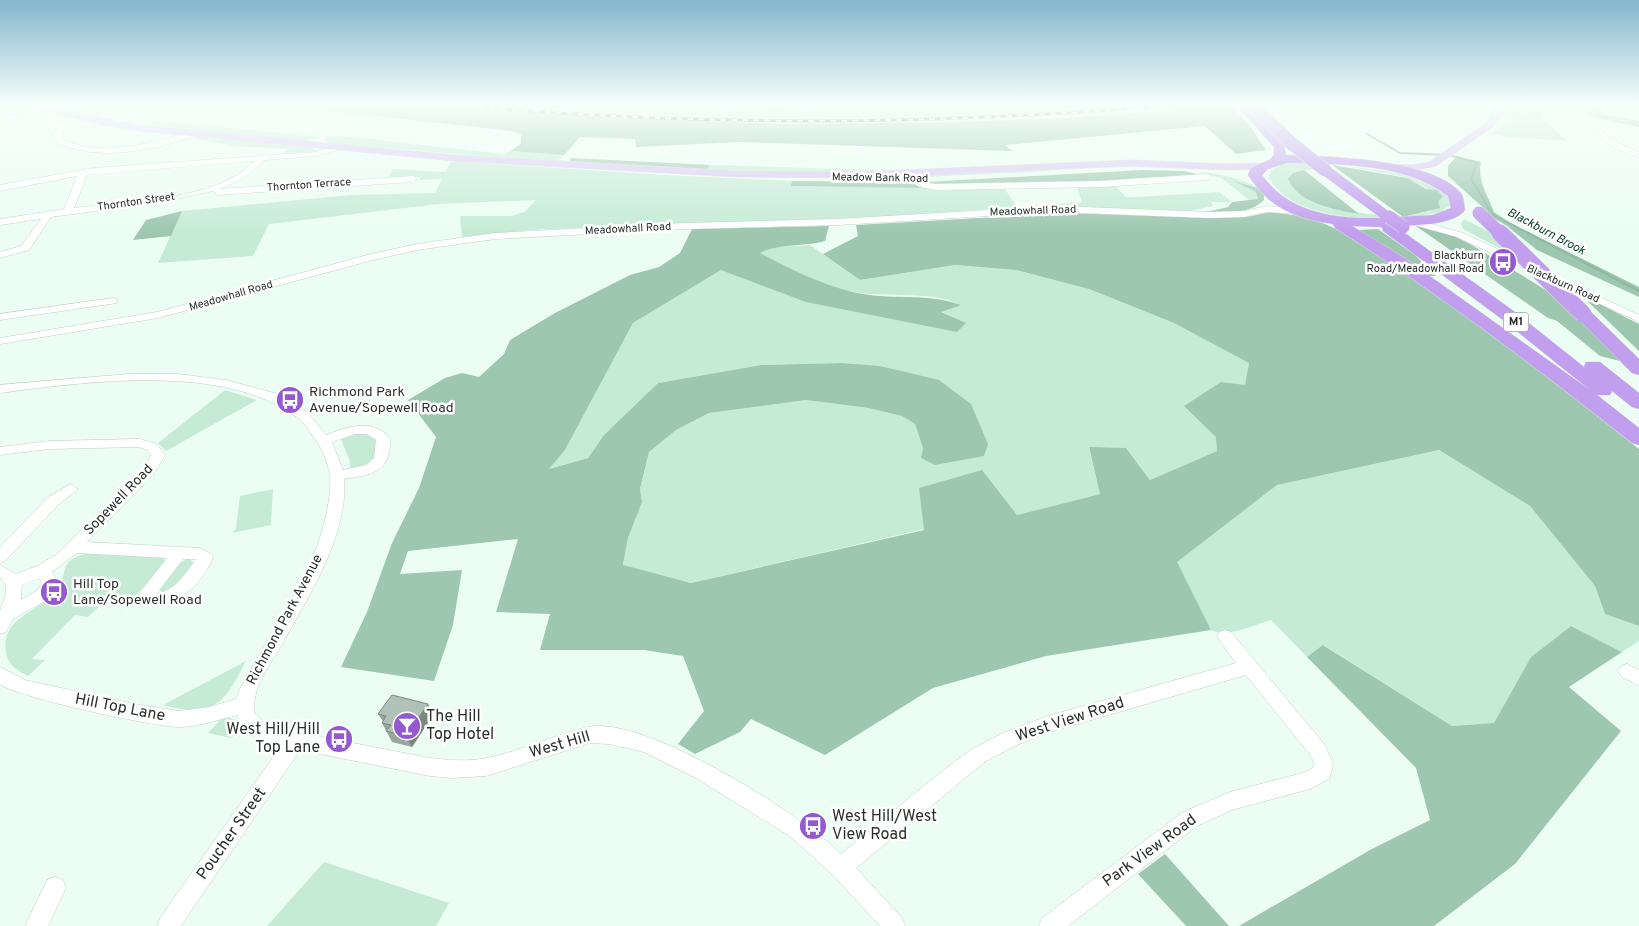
<svg xmlns="http://www.w3.org/2000/svg" width="1639" height="926" font-family="Overpass,sans-serif">
	<style>
		.green { fill: #c6ebd5 }
		.forest { fill: #9dc7af }
		.lines { fill: none; stroke-linecap: round; stroke-linejoin: round }
		.stream-far1 { stroke: #8fb9a1; stroke-width: 2 }
		.stream { stroke: #8fb9a1; stroke-width: 2.5 }
		.minor-casing { stroke: #bfd1c6; stroke-width: 1 }
		.major-casing { stroke: #dddedd; stroke-width: 1 }
		.highway-casing { stroke: #dddedd; stroke-width: 1 }
		.minor { fill: #fff; fill-rule: evenodd }
		.major { fill: #dac5f5; fill-rule: evenodd }
		.highway { fill: #c29eef; fill-rule: evenodd }
		.rail-casing { stroke: #474f4a; stroke-width: 3 }
		.rail { stroke: #fff; stroke-width: 2; stroke-dasharray: 5.5; stroke-linecap: butt }
		.highway-bridge-far1-casing { stroke: #dddedd; stroke-width: 14; stroke-linecap: butt }
		.highway-bridge-casing { stroke: #dddedd; stroke-width: 18; stroke-linecap: butt }
		.highway-bridge-far1 { stroke: #c29eef; stroke-width: 13 }
		.highway-bridge { stroke: #c29eef; stroke-width: 17 }
		.wall { fill: #97a79d }
		.shaded-wall { fill: #7b8880 }
		.building { fill: #b0c2b7; stroke: #7b8880 }
		.labels { text-anchor: middle; dominant-baseline: central; stroke-width: 5; stroke-linejoin: round; paint-order: stroke }
		.far-street-label { font-size: 11px; fill: #29302c; stroke: #fff }
		.far-poi-label { font-size: 11px; fill: #29302c; stroke: #fff; text-anchor: end }
		.far-water-label { font-size: 12px; font-style: italic; fill: #003720; stroke: #fff }
		.shield { fill: #fff; stroke: #696e6b; stroke-width: 1 }
		.shield-label { font-size: 12px; font-weight: bold; fill: #29302c }
		.poi-label { font-size: 14px; fill: #29302c; stroke: #fff; text-anchor: start }
		.street-label { font-size: 14px; fill: #29302c; stroke: #fff }
		.near-street-label { font-size: 16px; fill: #29302c; stroke: #fff }
		.near-poi-label { font-size: 16px; fill: #29302c; stroke: #fff; text-anchor: start }
	</style>
	<rect width="100%" height="100%" fill="#ecfef3"/>
	<!-- green -->
	<g class="green">
		<polygon points="37,104 64,104 103,114 92,117"/>
		<path d="M497 104 784 112 870 106 948 109 1046 104H1143C929 122 710 126 497 104Z"/>
		<path d="M1508 107 1543 111V119L1567 141C1542 138 1515 140 1491 133L1509 121 1511 116Z"/>
		<polygon points="152,121 165,122 322,137 305,141 154,127"/>
		<polygon points="198,136 315,147 313,149 319,151 283,154 289,149 235,146 191,138"/>
		<path d="M341 136 504 154 511 151 564 155 558 161 552 162C478 156 404 149 330 143L324 140 328 137Z"/>
		<polygon points="451,161 665,175 792,181 792,186 1005,189 1017,207 1082,202 1076,185 1114,185 1126,197 1136,197 1219,192 1232,202 1211,202 1213,206 1190,211 1017,207 867,218 692,223 530,230 462,237 460,216 512,216 524,212 536,200 439,204 269,224 253,256 158,263 182,211 351,195 435,193 442,179 420,180 420,177 388,178 393,169 446,172"/>
		<path d="M1297 163 1332 165 1293 173C1296 180 1299 193 1305 197 1325 215 1371 211 1395 218 1356 219 1291 217 1269 178 1270 164 1286 164 1297 163Z"/>
		<polygon points="710,165 910,171 863,173 706,171"/>
		<path d="M1346 166C1388 171 1409 172 1447 194L1450 205 1439 213 1403 217 1431 211 1437 200 1443 197 1406 177Z"/>
		<polygon points="1049,169 1051,171 927,177 924,175"/>
		<path d="M1198 172C1220 174 1239 177 1258 188L1234 182 1257 192 1258 199 1249 200 1220 177 1206 176Z"/>
		<polygon points="1464,219 1497,236 1520,259 1463,229 1461,224"/>
		<path d="M810 245 860 280 955 265 1016 270 1089 289 1174 323 1250 363 1245 385 1217 437V451L1150 480 1126 448H1089L1100 494 1017 515 924 529 691 583 623 566 628 538 642 502 640 489 649 452 676 430 709 413 806 400 868 408 902 416 915 424 923 448 984 456 840 363 761 365 658 383 604 435 588 458 548 469 565 450 633 323 721 270 965 324 941 311 960 305C936 290 884 298 855 292 821 286 790 269 760 253L773 247Z"/>
		<polygon points="225,390 257,400 166,451 158,443"/>
		<path d="M352 433C378 433 384 444 371 466L350 470V461L340 437Z"/>
		<path d="M1439 450 1530 506 1595 586 1605 614 1639 626V641L1622 652 1571 626 1531 657 1495 723 1452 726 1324 645 1307 657 1271 620C1253 625 1229 638 1211 630L1176 562 1277 485Z"/>
		<polygon points="273,489 271,525 232,533 236,529 240,496"/>
		<path d="M85 554 156 556 163 557 165 563 129 603 104 602 88 617 75 615 32 659 45 660 28 676C17 671 7 664 6 651 1 618 37 612 55 593 71 577 54 562 85 554Z"/>
		<polygon points="189,558 194,564 174,588 163,593 158,589 178,564"/>
		<path d="M246 661C224 703 215 719 163 705Z"/>
		<polygon points="228,718 235,719 241,726 231,738 208,733 221,719"/>
		<polygon points="324,862 449,903 436,926 267,926"/>
	</g>
	<!-- forest -->
	<g class="forest">
		<polygon points="319,104 439,104 622,118 783,124 956,122 1068,118 1231,105 1250,126 1266,150 1236,154 1205,126 1005,145 1013,151 738,142 636,147 635,139 580,137 564,155 511,151 521,143 521,135 512,131 329,111"/>
		<polygon points="1591,104 1607,104 1603,108 1601,114 1639,121 1639,127 1587,116"/>
		<path d="M1457 156 1481 162C1477 181 1488 195 1494 212L1512 224 1639 287V297L1537 250 1507 226 1485 213 1488 212 1448 176V166Z"/>
		<polygon points="571,158 710,165 706,171 573,163 570,161"/>
		<polygon points="1332,165 1408,178 1426,189 1437,190 1443,197 1438,201 1440,208 1403,217"/>
		<polygon points="1142,170 1184,171 1206,176 1112,183 928,185 925,182"/>
		<path d="M1304 170 1359 214C1335 210 1299 204 1288 179L1293 173Z"/>
		<polygon points="792,181 910,182 922,188 791,186"/>
		<path d="M1233 181 1258 188 1264 194V200C1249 215 1226 212 1206 212L1228 207 1232 202 1258 199 1256 192Z"/>
		<polygon points="182,211 171,236 133,240 146,220"/>
		<path d="M1270 212 1309 217 1354 237 1509 347 1639 449V626L1605 614 1595 586 1530 506 1439 450 1277 485 1177 562 1211 630 1046 656 933 688 825 755 751 719 740 732 695 754 678 744 704 711 683 656 644 650H540L550 614 496 612 518 539 408 551 400 574 462 570 453 625 434 681 341 667 367 612 392 543 419 488 436 437 408 400 445 378 462 373 479 377 504 354 510 340 555 313 630 275 659 267 680 253 692 229 829 226 825 241C804 247 779 243 760 253 790 269 820 284 853 292 889 301 925 292 961 305L941 312 966 323 957 332 806 302 721 270 633 323 565 450 549 469 588 458 604 435 658 383 761 365 840 363 880 366 939 380 971 404 988 444 984 456 935 465 921 458 923 448 915 424 902 416 868 408 806 400 709 413 676 430 649 452 640 489 642 502 628 538 623 565 691 583 924 530 919 488 982 470 1017 515 1100 494 1089 447 1126 448 1150 480 1217 451 1216 437 1184 406 1221 382 1245 385 1249 363 1174 323 1089 289 1016 270 955 265 860 280 823 254 858 236 856 225 1065 213 1214 218 1252 216Z"/>
		<polygon points="1413,224 1448,233 1470,244 1561,299 1624,362 1600,356 1557,321 1548,318"/>
		<polygon points="1378,229 1415,255 1436,276 1429,276 1356,230"/>
		<polygon points="1580,294 1639,324 1639,351"/>
		<polygon points="1571,626 1622,652 1569,687 1621,731 1515,864 1434,926 1239,926 1370,850 1430,820 1416,768 1307,657 1323,645 1452,726 1494,723 1531,657"/>
		<polygon points="1165,854 1229,926 1186,926 1138,874"/>
	</g>
	<g class="lines">
		<!-- stream-far1 -->
		<g class="stream-far1">
			<polyline points="619,104 779,110 863,104 951,107 1018,104"/>
			<polyline points="774,104 804,104"/>
			<polyline points="1367,134 1400,153 1449,155 1477,163 1471,179 1493,215 1530,234"/>
		</g>
		<!-- stream -->
		<polyline class="stream" points="1528,233 1639,291"/>
		<defs>
			<g id="minor">
				<path d="M1572 104H1578C1596 131 1610 140 1639 152V157C1609 149 1586 131 1572 104Z"/>
				<polygon points="41,106 45,108 44,110 0,122 0,118"/>
				<path d="M77 115 84 117 66 127 61 134 63 140C106 158 152 142 194 131L198 133C191 138 181 140 173 143 135 153 93 159 57 143L53 134 60 123Z"/>
				<path d="M338 145 342 147 341 149 317 156 264 160C251 175 237 182 219 189L413 176 417 179 413 182 217 195 213 191 162 202 51 217 29 250 0 258V252L21 246 41 219 0 225V219L64 209 77 176 0 191V185L93 168 316 152ZM254 161C217 202 126 200 74 208L87 175Z"/>
				<polygon points="917,171 923,171 928,183 935,184 1100,181 1208,174 1212,177 1208,180 1100,187 935,190 921,187"/>
				<polygon points="1056,206 1210,212 1244,211 1267,206 1298,208 1303,211 1298,214 1267,212 1244,217 1210,218 1056,212 838,225 686,229 495,239 417,250 373,260 158,318 0,344 0,338 157,312 371,254 417,244 495,233 686,223 838,219"/>
				<polygon points="1410,218 1463,233 1639,315 1639,322 1457,237 1407,223 1407,219"/>
				<polygon points="113,298 117,299 117,303 0,320 0,314"/>
				<path d="M129 374H178L226 380 274 393 308 413 326 435C347 427 374 417 390 439 391 472 372 475 344 479 349 534 308 598 282 644 271 664 250 689 255 714L270 727 430 758C448 760 468 762 487 758 521 751 554 735 588 727 645 715 800 814 841 854L941 772 972 749 1005 732 1048 716 1236 663 1217 637 1219 632 1225 630 1231 632 1325 745 1333 764 1330 778 1310 789 1232 810 1197 826 1068 926H1039L1042 918 1183 812 1230 792 1306 772 1314 767 1313 760 1307 751 1246 675 1050 732 1019 744 986 761 856 868 902 918 905 926H880L834 876 791 837 696 778 644 752 609 744 590 743 486 776 451 778 430 776 300 750 181 926H157L160 918 281 746C262 742 243 735 237 715 218 720 200 726 181 727 159 728 15 697 0 684V667L25 680 134 704 179 711 209 707 236 699 240 689C272 628 320 568 329 499 333 475 327 454 312 435 308 429 304 422 298 418 225 362 85 382 0 393V385ZM355 434H367L376 440 374 458 366 465 343 470 332 442Z"/>
				<path d="M140 439 157 444 165 455 153 475 87 542 200 548 210 553 213 557C202 585 175 612 143 602L139 594 167 558 77 553 52 572 58 583 50 598 13 619 6 632 0 634C0 627 0 619 0 612 2 601 13 588 0 578V565L16 574 37 566 57 554 143 469 151 455 147 450 139 447 49 449 0 455V447L49 441ZM183 559H196C186 572 175 592 157 593ZM39 578 42 583 38 590 21 600 22 585Z"/>
				<polygon points="71,484 78,489 58,505 5,561 0,563 0,547 48,497"/>
				<polygon points="1627,664 1639,670 1639,686 1621,676 1618,671 1621,666"/>
				<polygon points="55,877 63,880 66,888 48,926 25,926 47,880"/>
			</g>
			<g id="major">
				<polygon points="18,104 34,104 139,125 455,155 737,171 859,172 1132,160 1226,164 1263,163 1268,166 1263,169 1226,170 1132,166 859,178 737,177 455,161 139,131 102,125"/>
				<polygon points="1492,104 1500,104 1503,113 1493,127 1436,166 1413,171 1387,170 1382,167 1387,164 1413,165 1429,162 1486,123 1493,113"/>
			</g>
			<g id="highway">
				<path d="M1235 104H1246L1284 143 1286 155C1329 156 1430 159 1460 192 1464 196 1464 204 1465 210 1453 226 1413 225 1395 226L1515 312 1584 367 1586 362H1600L1639 393V409L1632 407 1612 391 1610 395H1597L1639 428V445L1632 443C1536 367 1438 293 1335 228L1333 224C1293 218 1271 209 1248 175L1251 168 1269 160 1274 155V147ZM1287 163C1339 164 1406 163 1448 196L1451 208 1433 215 1396 217 1330 167 1325 166 1318 170 1320 173 1381 218C1336 219 1290 214 1262 175L1268 169ZM1352 226 1382 227 1383 231 1503 320 1590 390 1403 257Z"/>
				<polygon points="1583,309 1589,310 1639,359 1639,375 1632,373 1577,318 1574,314 1577,310"/>
			</g>
		</defs>
		<!-- minor casing -->
		<use href="#minor" class="minor-casing"/>
		<!-- major casing -->
		<use href="#major" class="major-casing"/>
		<!-- highway casing -->
		<use href="#highway" class="highway-casing"/>
		<!-- minor -->
		<use href="#minor" class="minor"/>
		<!-- major -->
		<use href="#major" class="major"/>
		<!-- highway -->
		<use href="#highway" class="highway"/>
		<defs>
			<path id="rail" d="M446 104C697 127 934 126 1185 104"/>
		</defs>
		<!-- rail casing -->
		<use href="#rail" class="rail-casing"/>
		<!-- rail -->
		<use href="#rail" class="rail"/>
		<defs>
			<g id="highway-bridge-far1">
				<polyline points="1252,104 1291,143 1325,170"/>
				<polyline points="1479,213 1501,234"/>
				<polyline points="1389,217 1403,227"/>
			</g>
			<polyline id="highway-bridge" points="1500,233 1583,314"/>
		</defs>
		<!-- highway-bridge-far1 casing -->
		<use href="#highway-bridge-far1" class="highway-bridge-far1-casing"/>
		<!-- highway-bridge casing -->
		<use href="#highway-bridge" class="highway-bridge-casing"/>
		<!-- highway-bridge-far1 -->
		<use href="#highway-bridge-far1" class="highway-bridge-far1"/>
		<!-- highway-bridge -->
		<use href="#highway-bridge" class="highway-bridge"/>
	</g>
	<!-- wall -->
	<polygon class="wall" points="378,714 433,715 412,747 392,742 382,723 383,721"/>
	<!-- shaded-wall -->
	<polygon class="shaded-wall" points="428,704 433,715 412,747 406,736"/>
	<!-- building -->
	<polygon class="building" points="392,695 428,704 406,736 386,731 391,725 382,723 386,716 378,714"/>
	<!-- sky -->
	<linearGradient id="sky" x2="0" y2="1"><stop stop-color="#84b6cc"/><stop offset="0.45" stop-color="#f6fffa"/><stop offset="1" stop-color="#f6fffa" stop-opacity="0"/></linearGradient>
	<rect width="1639" height="233" fill="url(#sky)"/>
	<!-- icons -->
	<defs>
		<symbol id="bus-disc" viewBox="-11 -11 22 22"><circle r="9.5" fill="#9459d1" stroke="#fff"/><path d="M-5-6H5V4H4V6H2V4H-2V6H-4V4H-5ZM-3.5-4V0h7V-4ZM-3.5 1.2v1.5H-2V1.2ZM2 1.2v1.5H3.5V1.2Z" fill="#fff"/></symbol>
		<symbol id="bar-disc" viewBox="-11 -11 22 22"><circle r="9.5" fill="#9459d1" stroke="#fff"/><path d="M-6-5H6L.8 .8V4.5H3.5V6h-7V4.5H-.8V.8Z" fill="#fff"/></symbol>
	</defs>
	<g fill-rule="evenodd">
		<use href="#bus-disc" x="1487" y="246" width="32" height="32"/>
		<use href="#bus-disc" x="274" y="384" width="32" height="32"/>
		<use href="#bus-disc" x="38" y="576" width="32" height="32"/>
		<use href="#bar-disc" x="391" y="710" width="32" height="32"/>
		<use href="#bus-disc" x="323" y="723" width="32" height="32"/>
		<use href="#bus-disc" x="797" y="810" width="32" height="32"/>
	</g>
	<g class="labels">
		<!-- far-street labels -->
		<g class="far-street-label">
			<text transform="translate(880 178) rotate(1)">Meadow Bank Road</text>
			<text transform="translate(309 185) rotate(-4)">Thornton Terrace</text>
			<text transform="translate(136 202) rotate(-8)">Thornton Street</text>
			<text transform="translate(1033 211) rotate(-2)">Meadowhall Road</text>
			<text transform="translate(628 229) rotate(-3)">Meadowhall Road</text>
			<text transform="translate(1563 284) rotate(24)">Blackburn Road</text>
			<text transform="translate(231 296) rotate(-16)">Meadowhall Road</text>
		</g>
		<!-- far-poi labels -->
		<g class="far-poi-label">
			<text x="1484" y="256">Blackburn<tspan x="1484" dy="13">Road/Meadowhall Road</tspan></text>
		</g>
		<!-- far-water labels -->
		<g class="far-water-label">
			<text transform="translate(1546 232) rotate(28)">Blackburn Brook</text>
		</g>
		<!-- shield labels -->
		<rect class="shield" x="1503.5" y="312.5" width="25" height="19" rx="4"/>
		<g class="shield-label">
			<text x="1516" y="322">M1</text>
		</g>
		<!-- poi labels -->
		<g class="poi-label">
			<text x="309" y="392">Richmond Park<tspan x="309" dy="16">Avenue/Sopewell Road</tspan></text>
			<text x="73" y="584">Hill Top<tspan x="73" dy="16">Lane/Sopewell Road</tspan></text>
		</g>
		<!-- street labels -->
		<g class="street-label">
			<text transform="translate(119 500) rotate(-46)">Sopewell Road</text>
			<text transform="translate(285 620) rotate(-62)">Richmond Park Avenue</text>
		</g>
		<!-- near-street labels -->
		<g class="near-street-label">
			<text transform="translate(120 708) rotate(11)">Hill Top Lane</text>
			<text transform="translate(1070 720) rotate(-18)">West View Road</text>
			<text transform="translate(560 745) rotate(-16)">West Hill</text>
			<text transform="translate(232 834) rotate(-55)">Poucher Street</text>
			<text transform="translate(1150 851) rotate(-36)">Park View Road</text>
		</g>
		<!-- near-poi labels -->
		<g class="near-poi-label">
			<text x="426" y="717">The Hill<tspan x="426" dy="18">Top Hotel</tspan></text>
			<text x="320" y="730" text-anchor="end">West Hill/Hill<tspan x="320" dy="18">Top Lane</tspan></text>
			<text x="832" y="817">West Hill/West<tspan x="832" dy="18">View Road</tspan></text>
		</g>
	</g>
</svg>
